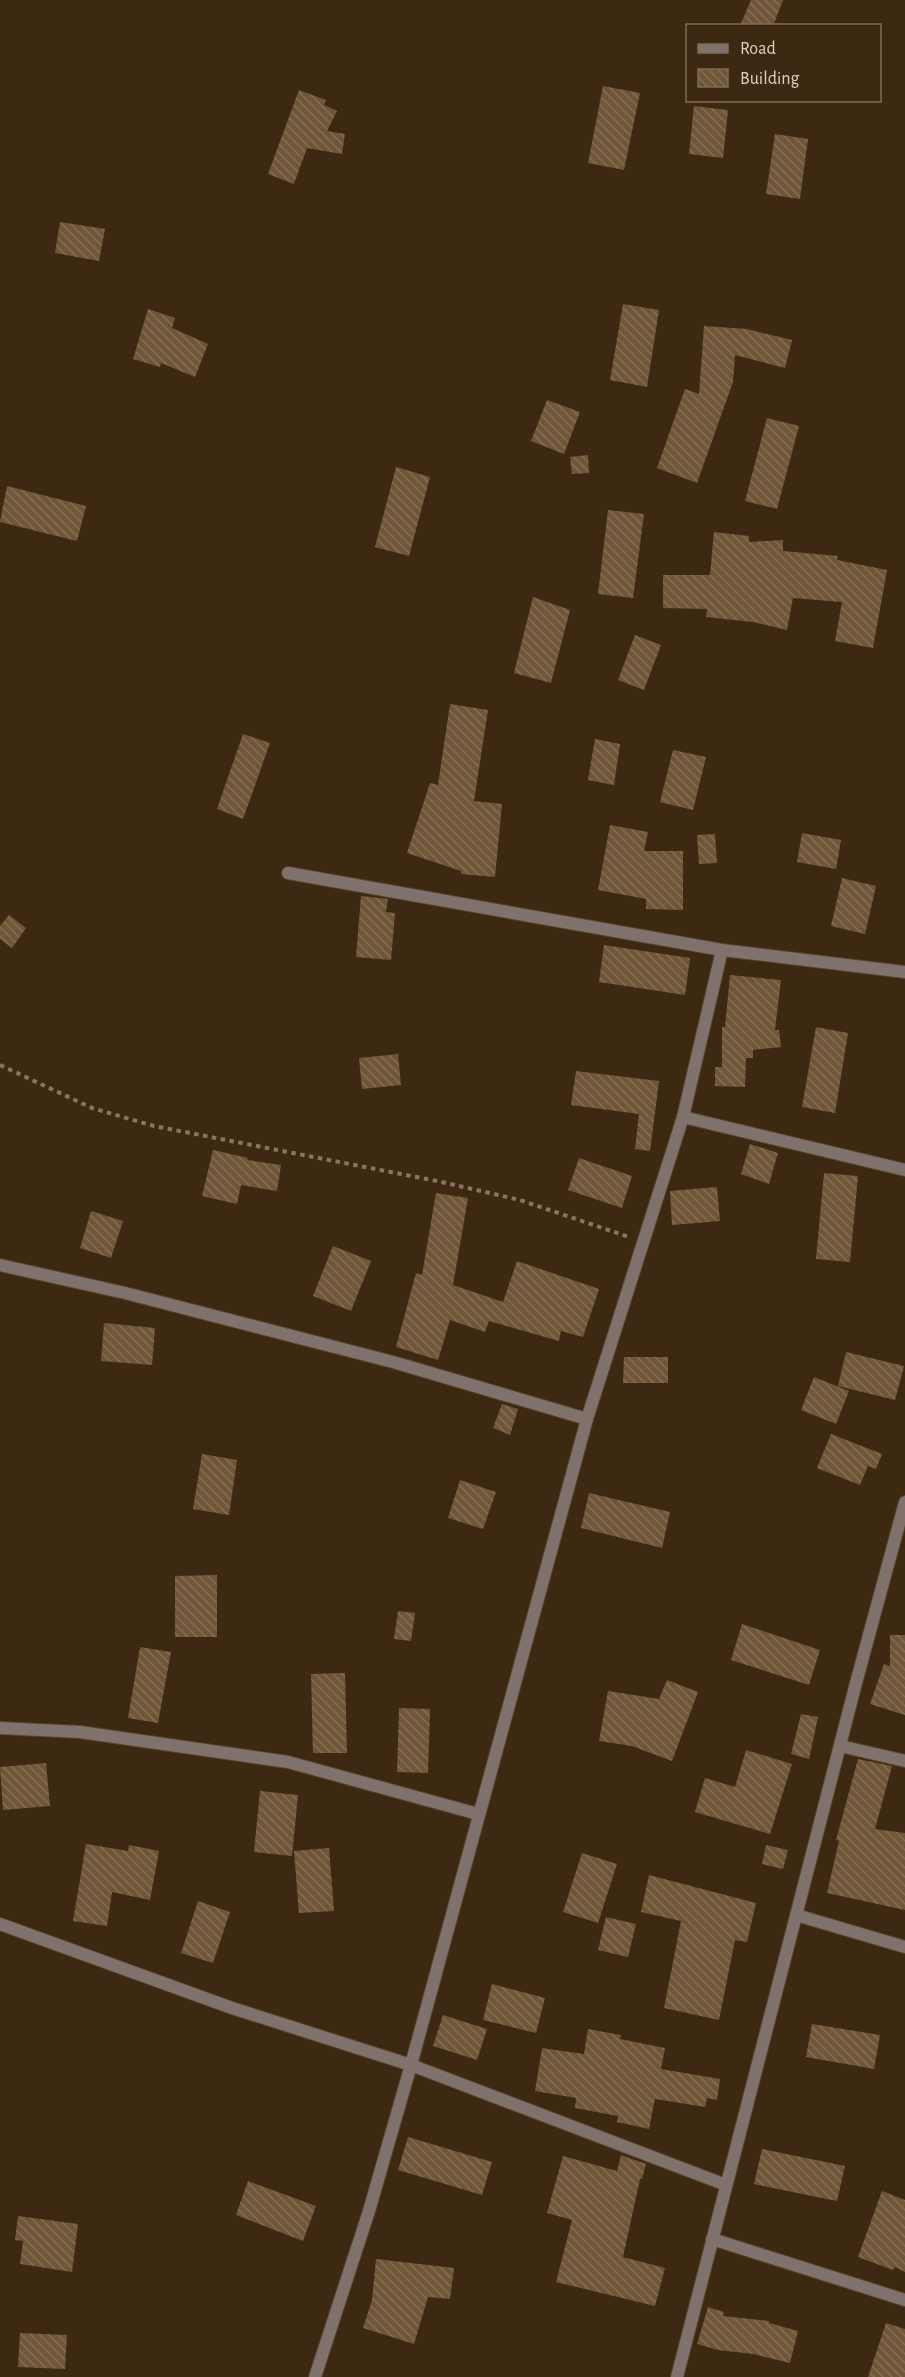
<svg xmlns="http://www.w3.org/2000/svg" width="905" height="2377" font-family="'Alegreya Sans',sans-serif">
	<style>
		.building { fill: url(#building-back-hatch) }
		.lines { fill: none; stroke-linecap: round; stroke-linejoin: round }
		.minor-casing { stroke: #57442d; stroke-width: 14 }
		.path { stroke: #877663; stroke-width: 4; stroke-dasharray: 4.5 4.5; stroke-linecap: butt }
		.minor { stroke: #81716c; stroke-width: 12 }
	</style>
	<defs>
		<pattern id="building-back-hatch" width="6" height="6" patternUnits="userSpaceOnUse" patternTransform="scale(1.5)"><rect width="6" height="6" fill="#705639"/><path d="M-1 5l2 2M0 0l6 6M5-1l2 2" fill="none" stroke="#846d54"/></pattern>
	</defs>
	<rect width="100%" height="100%" fill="#3d2911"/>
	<!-- building -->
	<g class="building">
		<polygon points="751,0 783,0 773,26 740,26"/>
		<polygon points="603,86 640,93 624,170 588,163"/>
		<polygon points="299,90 326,100 324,105 337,111 327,131 345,134 342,154 307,148 294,184 268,174"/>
		<polygon points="694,106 728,110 723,158 689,154"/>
		<polygon points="775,134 808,139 800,199 766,194"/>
		<polygon points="60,222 105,229 99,261 55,253"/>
		<polygon points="623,304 659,310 647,387 610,380"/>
		<polygon points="148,309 175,318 172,328 208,344 195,377 161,363 160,367 133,359"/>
		<polygon points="704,326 747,329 792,340 785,368 735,355 733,382 697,483 657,468 685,389 699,394"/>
		<polygon points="547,400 580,412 564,454 531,441"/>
		<polygon points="767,418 799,426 777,509 745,501"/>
		<polygon points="588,455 589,473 572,474 570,457"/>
		<polygon points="396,467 430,477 409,556 375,547"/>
		<polygon points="7,486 86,506 77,541 0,522"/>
		<polygon points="608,510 644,514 633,598 598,594"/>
		<polygon points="714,532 749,536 749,542 783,540 783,551 838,556 837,560 887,570 873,648 835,641 842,602 793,598 787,630 753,622 706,617 707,609 663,608 663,575 710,575"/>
		<polygon points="533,597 570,610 551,683 514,673"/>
		<polygon points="635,635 661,645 644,690 618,680"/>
		<polygon points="450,704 488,710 474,801 502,804 495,877 461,874 461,871 407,853 430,783 438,785"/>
		<polygon points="243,734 270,743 243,819 217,809"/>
		<polygon points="595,739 620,744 614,785 588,780"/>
		<polygon points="673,750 706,757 693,810 660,802"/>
		<polygon points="610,825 648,832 644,851 683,851 683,910 646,909 646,899 598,890"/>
		<polygon points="802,833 841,840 836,869 797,862"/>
		<polygon points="715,834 717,863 699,864 697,835"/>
		<polygon points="842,878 876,886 865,934 831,926"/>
		<polygon points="361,896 388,899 386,912 395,913 391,960 356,957"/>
		<polygon points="9,915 26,928 12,948 0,939 0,926"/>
		<polygon points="604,945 690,958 685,995 599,982"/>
		<polygon points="730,975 781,980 775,1030 779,1030 781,1047 753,1050 753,1058 746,1058 745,1087 715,1086 715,1067 722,1067 722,1027 725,1027"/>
		<polygon points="816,1027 848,1033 835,1113 802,1107"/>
		<polygon points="398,1054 401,1085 362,1089 359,1058"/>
		<polygon points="576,1071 659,1081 650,1151 635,1149 639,1114 571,1105"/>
		<polygon points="750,1144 778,1153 769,1184 741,1174"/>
		<polygon points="213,1150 248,1158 247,1160 281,1165 277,1191 241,1185 237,1204 202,1196"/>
		<polygon points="579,1158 632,1176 622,1208 568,1190"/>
		<polygon points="824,1173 858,1176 850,1262 816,1259"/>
		<polygon points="717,1187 720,1221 672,1225 670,1191"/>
		<polygon points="436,1193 468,1198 453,1285 503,1302 517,1261 599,1289 583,1337 561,1331 559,1341 489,1321 485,1332 450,1320 438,1360 396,1347 416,1273 422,1275"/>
		<polygon points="91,1211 123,1221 111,1258 80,1248"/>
		<polygon points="333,1246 371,1261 351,1311 313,1296"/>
		<polygon points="104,1323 155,1328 152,1365 101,1361"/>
		<polygon points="846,1352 904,1366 895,1400 838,1386"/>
		<polygon points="624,1357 668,1357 668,1383 623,1383"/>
		<polygon points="814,1377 849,1391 836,1424 801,1410"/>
		<polygon points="502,1404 518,1409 510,1435 493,1428"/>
		<polygon points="831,1434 882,1454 876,1469 868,1466 860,1485 817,1468"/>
		<polygon points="202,1454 237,1460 229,1515 193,1509"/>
		<polygon points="460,1480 496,1492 483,1529 448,1518"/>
		<polygon points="589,1493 670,1512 662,1548 581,1528"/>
		<polygon points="217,1575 217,1637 175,1637 175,1576"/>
		<polygon points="398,1611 415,1613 411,1641 394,1639"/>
		<polygon points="742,1624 820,1650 809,1685 731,1660"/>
		<polygon points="890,1635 905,1635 905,1715 870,1704 884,1664 890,1666"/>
		<polygon points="140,1647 171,1652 158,1723 128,1718"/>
		<polygon points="345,1673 347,1753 313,1753 311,1674"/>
		<polygon points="667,1680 698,1692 672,1761 632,1746 599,1741 608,1691 659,1699"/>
		<polygon points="399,1708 430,1709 428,1773 397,1772"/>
		<polygon points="801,1714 818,1717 809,1759 791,1754"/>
		<polygon points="746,1750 792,1764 770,1834 695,1812 705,1778 735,1787"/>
		<polygon points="858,1759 892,1766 875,1829 905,1833 905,1910 827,1893 839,1841 836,1840"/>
		<polygon points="46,1763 50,1806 3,1810 0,1767"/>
		<polygon points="260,1791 298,1795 292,1856 254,1852"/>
		<polygon points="86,1844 128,1851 129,1845 159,1851 150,1900 112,1892 107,1926 73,1921"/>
		<polygon points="766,1845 788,1850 783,1869 762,1864"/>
		<polygon points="329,1848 334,1911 299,1913 294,1851"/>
		<polygon points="582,1853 617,1864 598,1923 563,1912"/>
		<polygon points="649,1875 756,1903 747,1942 735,1940 719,2020 664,2008 681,1921 641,1912"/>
		<polygon points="198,1901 230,1912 213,1963 181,1953"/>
		<polygon points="606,1917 636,1924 628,1957 598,1950"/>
		<polygon points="492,1984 545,1998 536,2033 483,2020"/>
		<polygon points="443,2015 487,2029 477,2060 433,2046"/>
		<polygon points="812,2024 880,2035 874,2069 806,2057"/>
		<polygon points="588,2029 621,2035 620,2039 665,2048 661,2069 720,2079 717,2100 707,2098 705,2107 655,2099 649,2129 617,2122 618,2116 575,2108 576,2098 535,2091 542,2048 584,2054"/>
		<polygon points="408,2137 492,2162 482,2195 398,2170"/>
		<polygon points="762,2149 845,2166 837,2201 754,2184"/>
		<polygon points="621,2155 646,2164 642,2179 640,2179 623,2257 665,2268 655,2306 556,2282 572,2220 547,2213 563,2156 617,2171"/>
		<polygon points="248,2181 316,2206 303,2241 236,2215"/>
		<polygon points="882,2191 905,2200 905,2272 895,2267 893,2270 858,2257"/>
		<polygon points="18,2216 78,2224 72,2272 20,2264 23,2241 15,2240"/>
		<polygon points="376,2259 454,2268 450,2299 428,2297 414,2344 363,2328 372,2300"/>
		<polygon points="708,2307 724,2312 723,2316 769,2321 769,2323 798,2331 790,2363 753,2354 718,2350 697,2344"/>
		<polygon points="886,2323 905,2329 905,2377 868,2377"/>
		<polygon points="20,2333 67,2335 65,2369 18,2367"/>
	</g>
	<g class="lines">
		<defs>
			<g id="minor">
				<polyline points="288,873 722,950 905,972"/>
				<polyline points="683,1117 905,1170"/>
				<polyline points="0,1265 125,1293 393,1362 587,1419"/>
				<polyline points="0,1728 80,1732 288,1762 478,1814"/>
				<polyline points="840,1746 905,1761"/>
				<polyline points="796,1915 905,1947"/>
				<polyline points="0,1924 232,2008 411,2065 726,2185"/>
				<polyline points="712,2239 905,2300"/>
				<polyline points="315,2377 369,2211 411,2065 587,1419 683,1117 722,950"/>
				<polyline points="677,2377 856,1683 905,1502"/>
			</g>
		</defs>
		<!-- minor casing -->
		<use href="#minor" class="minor-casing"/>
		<!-- path -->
		<polyline class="path" points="0,1065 92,1108 154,1126 437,1181 520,1200 629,1237"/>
		<!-- minor -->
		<use href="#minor" class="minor"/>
	</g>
	<!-- legend -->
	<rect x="686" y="24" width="195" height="78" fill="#3d2911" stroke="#7d6c58" stroke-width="1.5"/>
	<rect x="698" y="44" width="30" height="9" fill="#81716c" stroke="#7d6c58" stroke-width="1.5"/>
	<text x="740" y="54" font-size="18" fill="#ddd0c3">Road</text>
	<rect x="698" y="69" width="30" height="18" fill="url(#building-back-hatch)" stroke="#7d6c58" stroke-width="1.5"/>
	<text x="740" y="84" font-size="18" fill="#ddd0c3">Building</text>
</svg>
